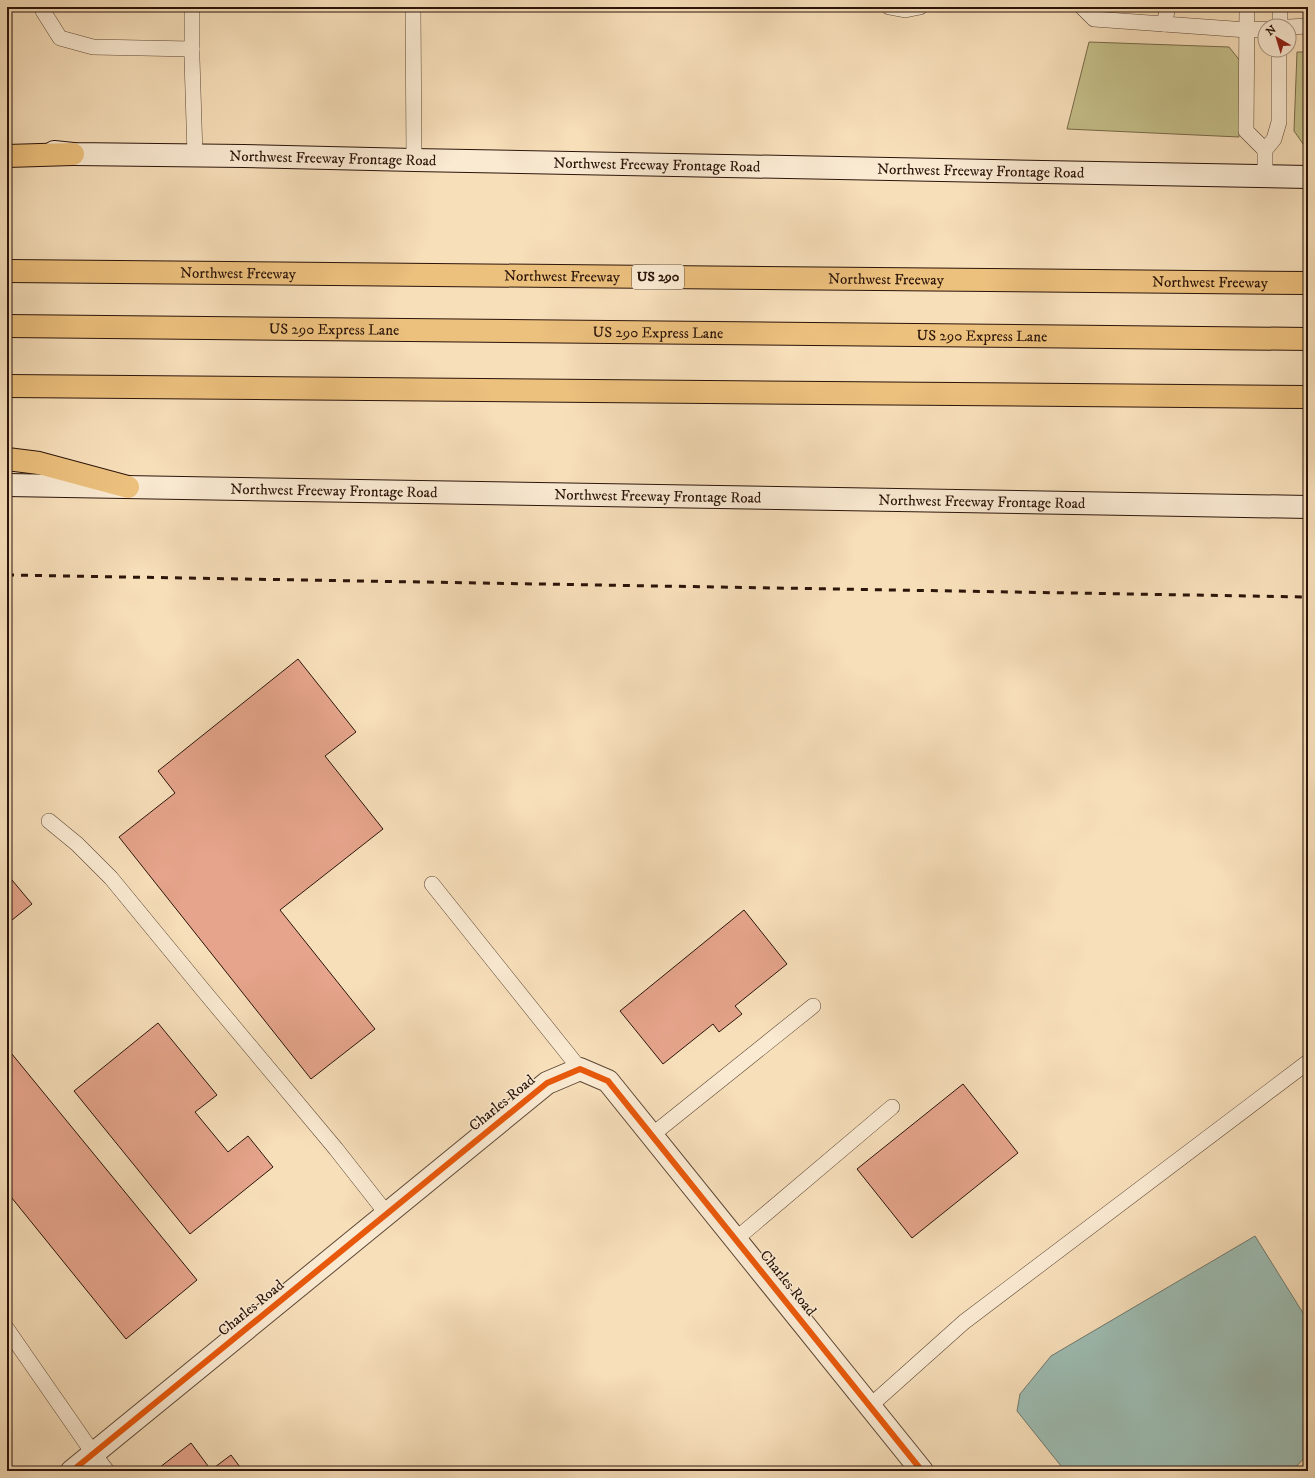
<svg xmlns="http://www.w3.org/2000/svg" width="1315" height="1478" font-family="'IM FELL DW Pica',serif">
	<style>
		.grass { fill: #c5c08a; stroke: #786a4a }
		.water { fill: #9dbcb2; stroke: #6f796e }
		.building { fill: #e5a48b; stroke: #2b1409 }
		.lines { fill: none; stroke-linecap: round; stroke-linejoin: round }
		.service-casing { stroke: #5e4735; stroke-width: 16 }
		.minor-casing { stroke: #5e4735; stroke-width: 24 }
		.secondary-casing { stroke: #2b1409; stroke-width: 24 }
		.motorway-casing { stroke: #2b1409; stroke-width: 24 }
		.service { stroke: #faead2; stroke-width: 15 }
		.minor { stroke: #faead2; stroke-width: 22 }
		.secondary { stroke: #faead2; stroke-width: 22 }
		.motorway { stroke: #ecc07d; stroke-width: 22 }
		.rail { stroke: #2b1409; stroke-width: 3; stroke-dasharray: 7 7; stroke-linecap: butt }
		.cycleway-casing { stroke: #faead2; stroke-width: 8 }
		.cycleway { stroke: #e8590c; stroke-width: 6 }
		.labels { text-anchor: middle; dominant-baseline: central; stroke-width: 3; stroke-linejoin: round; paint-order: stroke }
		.shield { fill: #faead2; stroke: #695445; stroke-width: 1 }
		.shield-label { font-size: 14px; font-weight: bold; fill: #2b1409 }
		.street-label { font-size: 15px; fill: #2b1409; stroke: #faead2 }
	</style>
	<rect width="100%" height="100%" fill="#f7dfba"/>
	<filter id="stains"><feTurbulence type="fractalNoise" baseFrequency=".005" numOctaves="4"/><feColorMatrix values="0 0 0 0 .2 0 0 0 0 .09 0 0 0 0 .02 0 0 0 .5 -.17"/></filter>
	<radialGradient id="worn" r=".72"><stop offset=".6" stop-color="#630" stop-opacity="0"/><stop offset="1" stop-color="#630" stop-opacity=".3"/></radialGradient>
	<!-- grass -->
	<g class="grass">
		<polygon points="1203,7 1234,7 1234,11"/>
		<polygon points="1089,42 1229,47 1241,62 1239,137 1067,129"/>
		<polygon points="1297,52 1308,52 1308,151 1294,131"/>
	</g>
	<!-- water -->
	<polygon class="water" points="1255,1236 1308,1321 1308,1454 1292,1471 1065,1471 1017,1411 1020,1394 1051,1356"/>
	<!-- building -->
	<g class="building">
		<polygon points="298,659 356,732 325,756 383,829 280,910 375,1029 311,1079 119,837 175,793 158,771"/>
		<polygon points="7,874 32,904 7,924"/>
		<polygon points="744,910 787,964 735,1006 742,1014 719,1032 713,1024 663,1064 620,1011"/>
		<polygon points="158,1023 217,1095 195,1112 228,1152 248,1136 273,1167 190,1234 74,1091"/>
		<polygon points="7,1048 197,1280 126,1339 7,1192"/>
		<polygon points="963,1084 1018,1153 912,1238 857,1169"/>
		<polygon points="191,1443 211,1470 231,1455 243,1471 155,1471"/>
	</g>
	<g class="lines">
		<defs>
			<g id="service">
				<polyline points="43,7 43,11 60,38 93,47 192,49"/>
				<polyline points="192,7 192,59 195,155"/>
				<polyline points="413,7 414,160"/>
				<polyline points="889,7 905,10 920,7"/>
				<polyline points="1082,7 1094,19 1247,30 1265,29"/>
				<polyline points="1247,7 1246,131 1265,150"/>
				<polyline points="1164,24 1168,7"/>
				<polyline points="1280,26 1280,7"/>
				<polyline points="1289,27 1308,26"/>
				<polyline points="1265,177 1265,150 1274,139 1279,122 1279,50"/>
				<polyline points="49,821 77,844 111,878 203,990 336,1149 387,1214"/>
				<polyline points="432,884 580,1069"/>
				<polyline points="652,1135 813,1006"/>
				<polyline points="736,1239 892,1107"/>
				<polyline points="7,1329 93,1453 107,1471"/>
				<polyline points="870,1406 964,1322 1308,1062"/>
			</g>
			<polyline id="minor" points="72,1471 547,1083 580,1069 608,1081 922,1471"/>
			<g id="secondary">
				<path id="s1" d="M54 152 73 154 243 156 414 160 1308 177"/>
				<path id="s2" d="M7 485 1308 507"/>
			</g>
			<g id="motorway">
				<polyline points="7,156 73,154"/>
				<path id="s3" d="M7 271 1308 283"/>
				<path id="s4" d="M7 326 1308 339"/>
				<polyline points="7,386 1308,397"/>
				<polyline points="7,459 39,463 128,487"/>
			</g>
		</defs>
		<!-- service casing -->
		<use href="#service" class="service-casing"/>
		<!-- minor casing -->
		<use href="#minor" class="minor-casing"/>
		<!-- secondary casing -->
		<use href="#secondary" class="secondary-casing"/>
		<!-- motorway casing -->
		<use href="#motorway" class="motorway-casing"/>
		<!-- service -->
		<use href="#service" class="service"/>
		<!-- minor -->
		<use href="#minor" class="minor"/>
		<!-- secondary -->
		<use href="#secondary" class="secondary"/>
		<!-- motorway -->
		<use href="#motorway" class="motorway"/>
		<!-- rail -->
		<polyline class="rail" points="7,575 1308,597"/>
		<defs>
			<polyline id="cycleway" points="72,1471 547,1083 580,1069 608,1081 922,1471"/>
		</defs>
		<!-- cycleway casing -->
		<use href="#cycleway" class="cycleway-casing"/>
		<!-- cycleway -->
		<use href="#cycleway" class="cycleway"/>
	</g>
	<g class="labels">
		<!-- shield labels -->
		<rect class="shield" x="632" y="265" width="52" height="24" rx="3"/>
		<g class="shield-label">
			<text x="658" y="277">US 290</text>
		</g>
		<!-- street labels -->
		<g class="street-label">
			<text stroke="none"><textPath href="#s1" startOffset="279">Northwest Freeway Frontage Road</textPath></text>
			<text stroke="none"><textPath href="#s1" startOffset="603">Northwest Freeway Frontage Road</textPath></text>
			<text stroke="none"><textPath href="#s1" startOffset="927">Northwest Freeway Frontage Road</textPath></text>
			<text stroke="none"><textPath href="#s3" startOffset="231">Northwest Freeway</textPath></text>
			<text stroke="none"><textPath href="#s3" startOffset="555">Northwest Freeway</textPath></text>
			<text stroke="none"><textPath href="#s3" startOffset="879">Northwest Freeway</textPath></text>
			<text stroke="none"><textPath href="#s3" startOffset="1203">Northwest Freeway</textPath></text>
			<text stroke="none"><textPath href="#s4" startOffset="327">US 290 Express Lane</textPath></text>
			<text stroke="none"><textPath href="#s4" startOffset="651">US 290 Express Lane</textPath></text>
			<text stroke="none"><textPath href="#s4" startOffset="975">US 290 Express Lane</textPath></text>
			<text stroke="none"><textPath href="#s2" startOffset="327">Northwest Freeway Frontage Road</textPath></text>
			<text stroke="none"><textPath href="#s2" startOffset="651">Northwest Freeway Frontage Road</textPath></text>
			<text stroke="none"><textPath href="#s2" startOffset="975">Northwest Freeway Frontage Road</textPath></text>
			<text transform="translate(502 1103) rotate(-39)">Charles Road</text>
			<text transform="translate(788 1283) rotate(51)">Charles Road</text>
			<text transform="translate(251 1308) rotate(-39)">Charles Road</text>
		</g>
	</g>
	<!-- margin -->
	<rect width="1315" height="1478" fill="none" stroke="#f7dfba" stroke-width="24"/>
	<rect x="8" y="8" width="1299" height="1462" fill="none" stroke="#2b1409" stroke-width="2"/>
	<rect x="12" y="12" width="1291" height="1454" fill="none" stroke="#2b1409"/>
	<!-- north arrow -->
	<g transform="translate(1277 38) rotate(322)"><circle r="19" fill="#faead2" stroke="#a79482"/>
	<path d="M0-3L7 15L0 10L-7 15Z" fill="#8f2418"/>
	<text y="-6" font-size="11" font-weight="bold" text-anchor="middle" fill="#2b1409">N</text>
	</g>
	<rect width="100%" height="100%" filter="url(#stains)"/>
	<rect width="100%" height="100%" fill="url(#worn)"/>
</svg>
